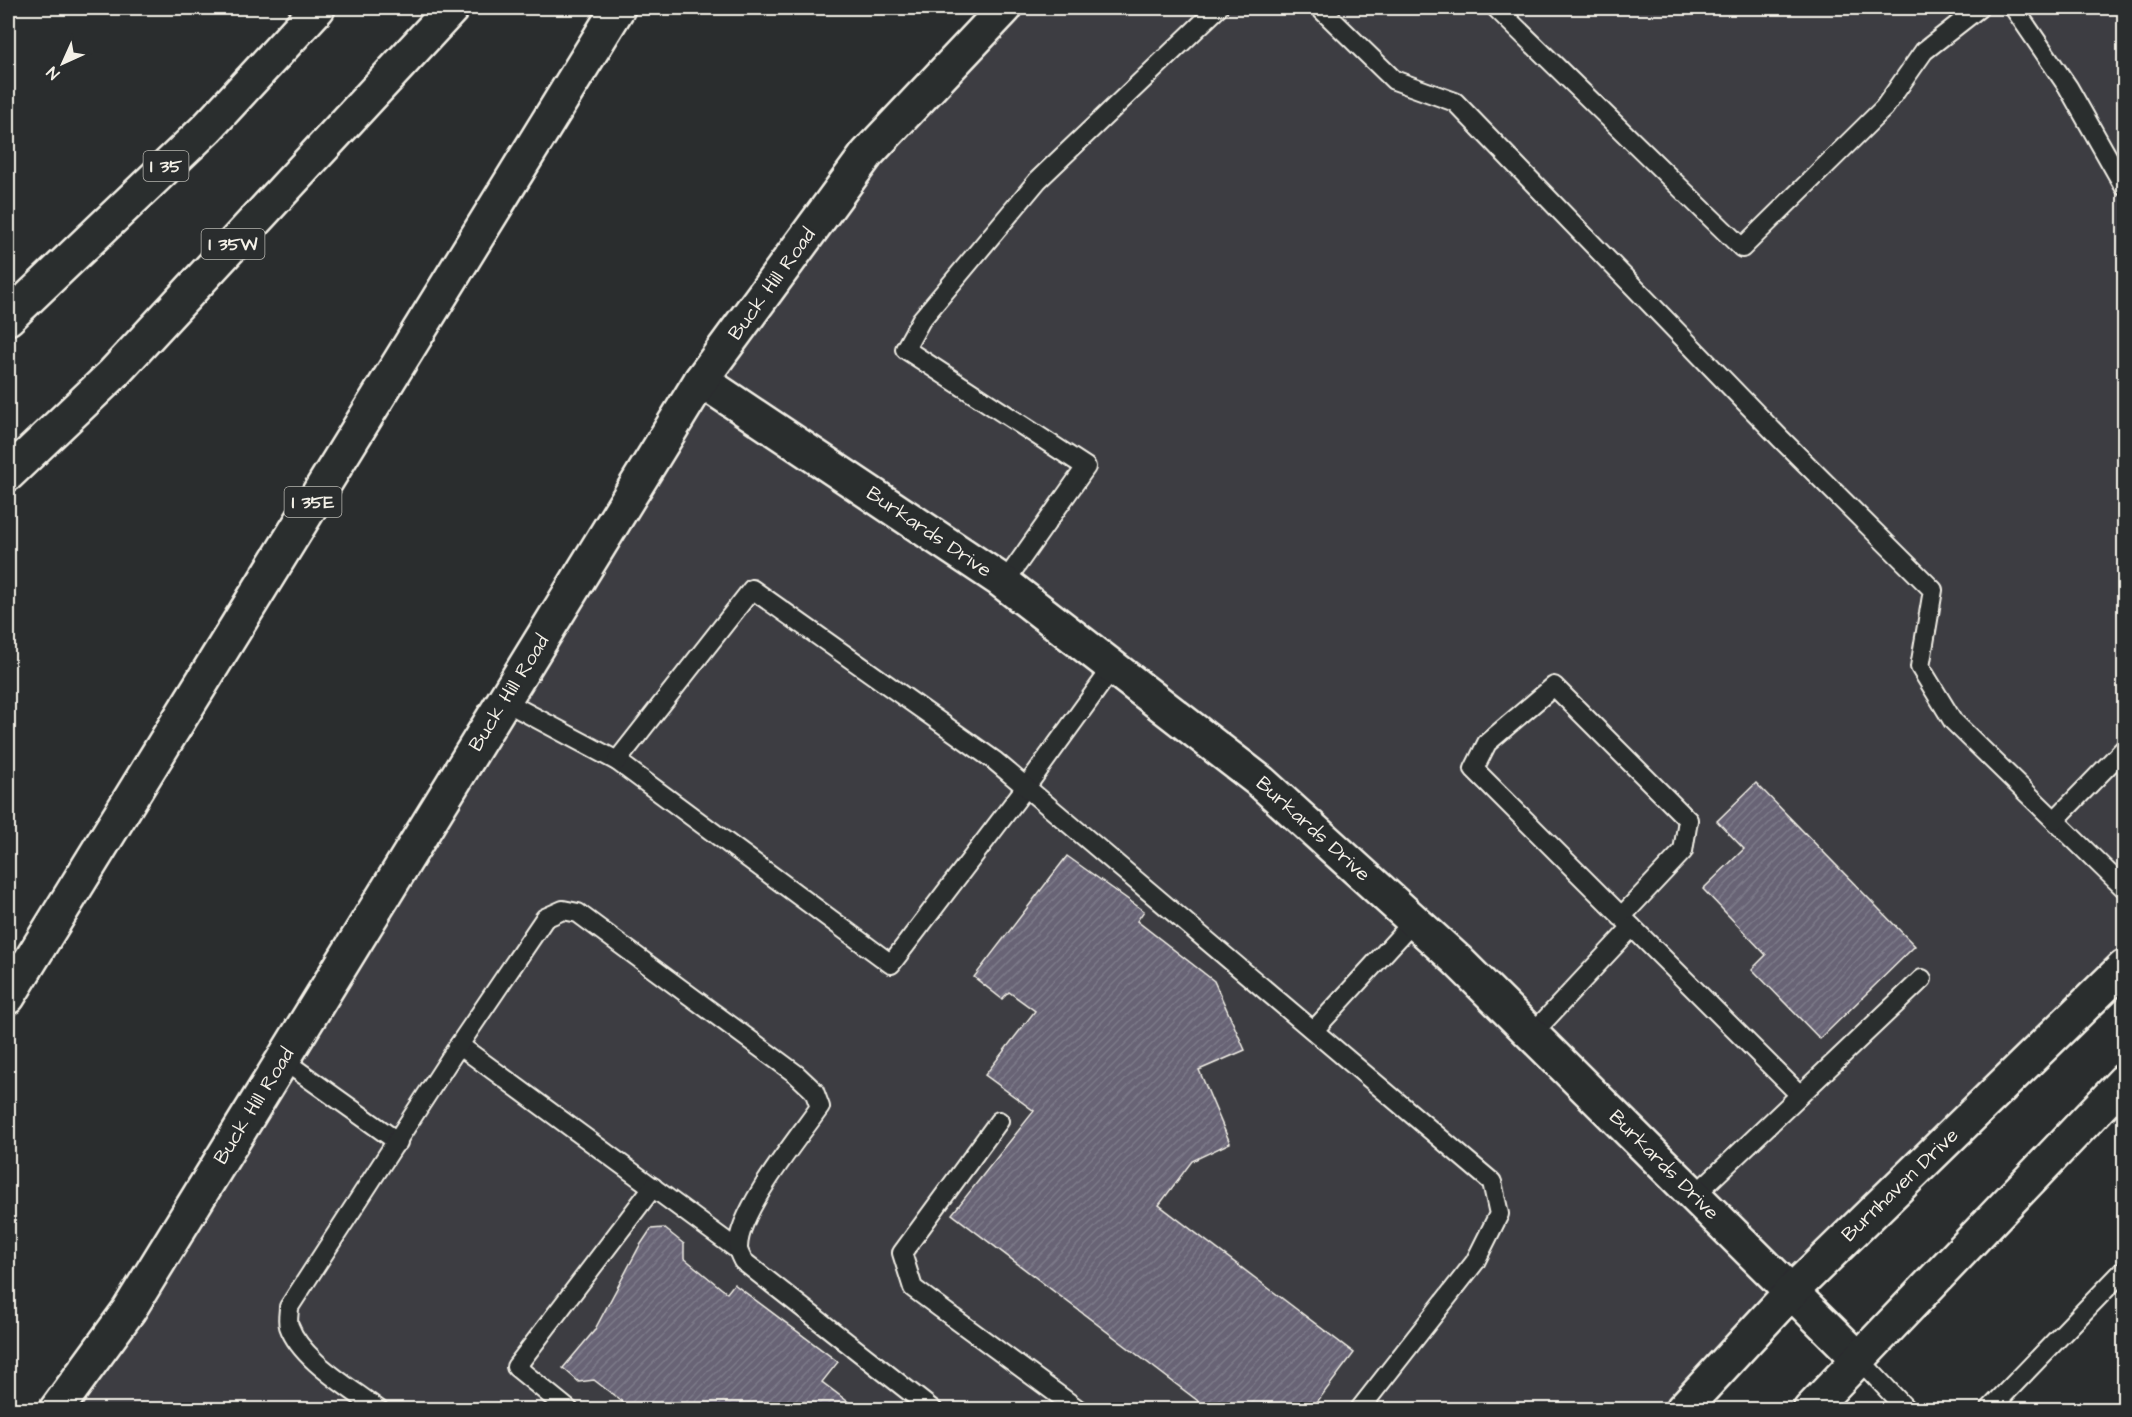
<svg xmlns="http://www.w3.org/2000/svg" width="2132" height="1417" font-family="'Architects Daughter',sans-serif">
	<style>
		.built { fill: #3c3d43 }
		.building { fill: url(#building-hatch); stroke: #f4f1e8; stroke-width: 1.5 }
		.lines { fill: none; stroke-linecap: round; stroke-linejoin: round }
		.lane-casing { stroke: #f4f1e8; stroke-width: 22 }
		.street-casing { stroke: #f4f1e8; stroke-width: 38 }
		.secondary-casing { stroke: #f4f1e8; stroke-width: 38 }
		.highway-casing { stroke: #f4f1e8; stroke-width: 38 }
		.lane { stroke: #2a2d2e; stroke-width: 18 }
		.street { stroke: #2a2d2e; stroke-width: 33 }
		.secondary { stroke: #2a2d2e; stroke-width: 33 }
		.highway { stroke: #2a2d2e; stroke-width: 33 }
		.labels { text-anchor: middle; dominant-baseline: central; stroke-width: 5; stroke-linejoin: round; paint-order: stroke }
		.shield { fill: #2a2d2e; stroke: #b7b6b0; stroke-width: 1.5 }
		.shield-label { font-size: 18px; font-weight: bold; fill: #f4f1e8 }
		.street-label { font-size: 20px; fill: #f4f1e8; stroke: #2a2d2e }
	</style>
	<defs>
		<pattern id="building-hatch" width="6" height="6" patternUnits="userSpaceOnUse" patternTransform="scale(1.5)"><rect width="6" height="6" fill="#676375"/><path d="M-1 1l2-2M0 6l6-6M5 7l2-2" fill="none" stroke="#7d7a89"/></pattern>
	</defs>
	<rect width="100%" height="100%" fill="#2a2d2e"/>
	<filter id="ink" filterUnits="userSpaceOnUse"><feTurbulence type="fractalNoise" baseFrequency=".0167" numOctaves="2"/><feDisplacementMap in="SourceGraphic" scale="12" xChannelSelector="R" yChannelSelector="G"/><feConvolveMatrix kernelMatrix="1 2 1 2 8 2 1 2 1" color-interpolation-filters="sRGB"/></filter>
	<g filter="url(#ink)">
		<!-- built -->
		<polygon class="built" points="1005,8 2124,8 2124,967 1682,1409 56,1410 701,380"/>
		<!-- building -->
		<g class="building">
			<polygon points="1756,783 1915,946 1820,1039 1752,969 1766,955 1703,889 1744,849 1717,821"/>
			<polygon points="1067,856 1144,911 1137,921 1214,981 1245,1050 1199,1070 1230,1143 1192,1161 1159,1205 1354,1353 1311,1410 1210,1410 952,1214 1034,1111 985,1075 1035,1011 1009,992 1002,999 974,977"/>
			<polygon points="664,1228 684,1244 684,1258 727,1293 734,1284 838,1362 822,1382 859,1410 633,1410 594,1380 579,1382 563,1368 594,1331 639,1247 651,1229"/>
		</g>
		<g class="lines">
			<defs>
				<g id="lane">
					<polyline points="1320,8 1394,80 1455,102 1780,438 1933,590 1920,667 1953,721 2124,888"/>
					<polyline points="1496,8 1742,248 1884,108 1924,51 1979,8"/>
					<polyline points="2014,8 2068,87 2124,186"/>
					<polyline points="1004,583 1086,467 905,349 921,320 1038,180 1218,8"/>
					<polyline points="504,701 617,761 891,964 1026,787 1113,667"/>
					<polyline points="617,761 752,589 995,761 1492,1182 1499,1214 1475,1262 1359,1410"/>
					<polyline points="2055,820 2124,749"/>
					<polyline points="1621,917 1683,851 1688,820 1554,686 1487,743 1474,769 1800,1095"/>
					<polyline points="1314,1030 1414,921"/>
					<polyline points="1532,1034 1632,927"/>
					<polyline points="459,1045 738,1250"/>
					<polyline points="283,1060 398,1142"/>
					<polyline points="999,1121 902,1253 913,1288 1079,1410"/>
					<polyline points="1695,1195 1922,979"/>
					<polyline points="1858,1358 1907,1410"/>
					<path d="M379 1410C351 1388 301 1360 289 1326 287 1320 289 1314 289 1307L459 1045 545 918 563 910 578 913 796 1074 814 1091 820 1107C798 1138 738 1211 738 1248 738 1252 741 1257 743 1261L933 1410"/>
					<polyline points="569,1410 516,1367 653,1187"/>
					<polyline points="1989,1410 2122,1272 2124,1272"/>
				</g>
				<polyline id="street" points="701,380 999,579 1261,782 1457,960 1858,1358"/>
				<g id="secondary">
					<polyline points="56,1410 129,1310 701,380 867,154 1005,8"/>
					<polyline points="1682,1410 1792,1291 2124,967"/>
					<polyline points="1810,1410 2124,1081"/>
				</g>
				<g id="highway">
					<polyline points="8,318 208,127 318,8"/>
					<polyline points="8,474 113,374 452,8"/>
					<polyline points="8,997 618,8"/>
				</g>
			</defs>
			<!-- lane casing -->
			<use href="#lane" class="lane-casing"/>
			<!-- street casing -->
			<use href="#street" class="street-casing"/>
			<!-- secondary casing -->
			<use href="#secondary" class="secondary-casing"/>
			<!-- highway casing -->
			<use href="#highway" class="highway-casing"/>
			<!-- lane -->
			<use href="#lane" class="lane"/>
			<!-- street -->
			<use href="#street" class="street"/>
			<!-- secondary -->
			<use href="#secondary" class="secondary"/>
			<!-- highway -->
			<use href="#highway" class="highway"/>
		</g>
	</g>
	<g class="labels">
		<!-- shield labels -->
		<g class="shield">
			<rect x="143.5" y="151" width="45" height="30" rx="4.5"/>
			<rect x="201.5" y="229" width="63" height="30" rx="4.5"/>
			<rect x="284.5" y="487" width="57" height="30" rx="4.5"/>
		</g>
		<g class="shield-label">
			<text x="166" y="166">I 35</text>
			<text x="233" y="244">I 35W</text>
			<text x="313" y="502">I 35E</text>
		</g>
		<!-- street labels -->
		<g class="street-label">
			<text transform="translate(772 284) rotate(-54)">Buck Hill Road</text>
			<text transform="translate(929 532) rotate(34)">Burkards Drive</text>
			<text transform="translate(509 693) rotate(-58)">Buck Hill Road</text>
			<text transform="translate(1313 829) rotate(42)">Burkards Drive</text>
			<text transform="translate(254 1106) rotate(-58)">Buck Hill Road</text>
			<text transform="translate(1664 1165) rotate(45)">Burkards Drive</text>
			<text transform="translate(1900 1185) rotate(-44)">Burnhaven Drive</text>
		</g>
	</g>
	<!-- margin -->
	<rect width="2132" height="1417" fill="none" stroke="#2a2d2e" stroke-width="30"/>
	<rect x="15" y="15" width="2102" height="1387" fill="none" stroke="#f4f1e8" stroke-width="2" filter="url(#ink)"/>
	<!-- north arrow -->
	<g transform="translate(63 63) rotate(225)" stroke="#2a2d2e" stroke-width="4.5" paint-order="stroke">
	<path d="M0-4.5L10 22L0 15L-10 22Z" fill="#f4f1e8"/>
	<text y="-9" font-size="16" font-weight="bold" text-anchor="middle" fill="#f4f1e8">N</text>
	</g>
</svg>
